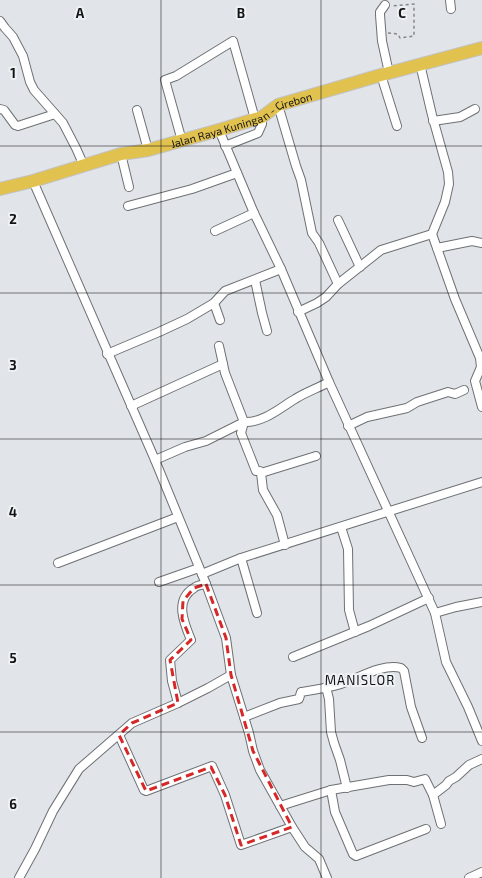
<svg xmlns="http://www.w3.org/2000/svg" width="482" height="878" font-family="'Exo 2',sans-serif">
	<style>
		.lines { fill: none; stroke-linecap: round; stroke-linejoin: round }
		.minor-casing { stroke: #6e7174; stroke-width: 10 }
		.highway-casing { stroke: #c2c2c2; stroke-width: 14 }
		.path { stroke: #85878a; stroke-width: 1.5; stroke-dasharray: 3 3; stroke-linecap: butt }
		.minor { stroke: #fff; stroke-width: 8 }
		.highway { stroke: #e2c24f; stroke-width: 12 }
		.marked { fill: none; stroke: #d62828; stroke-width: 3; stroke-dasharray: 8 5; stroke-linejoin: round }
		.grid { fill: none; stroke: #131416; stroke-width: 1; stroke-opacity: 0.55 }
		.labels { text-anchor: middle; dominant-baseline: central; stroke-width: 4; stroke-linejoin: round; paint-order: stroke }
		.street-label { font-size: 11px; fill: #131416; stroke: #eef2f5 }
		.quarter-label { font-size: 13px; letter-spacing: 1px; fill: #131416; stroke: #eef2f5 }
		.grid-label { font-size: 13px; text-anchor: middle; font-weight: bold; fill: #131416; stroke: #eef2f5; stroke-width: 4; stroke-linejoin: round; paint-order: stroke }
	</style>
	<rect width="100%" height="100%" fill="#e1e4e8"/>
	<g class="lines">
		<defs>
			<g id="minor">
				<polyline points="450,0 451,9"/>
				<polyline points="385,5 380,12 380,15 382,41 389,73"/>
				<polyline points="0,21 5,28 13,37 23,56 30,82 34,90 63,123 76,148 84,166"/>
				<polyline points="381,75 397,126"/>
				<polyline points="278,105 296,166 301,180 312,233 319,243 338,284"/>
				<polyline points="0,109 4,110 15,125 18,126 55,114"/>
				<polyline points="137,110 148,150"/>
				<polyline points="433,121 460,117 475,109"/>
				<polyline points="219,130 254,213 281,269 329,382 435,613 446,662 468,707 482,741"/>
				<polyline points="182,141 165,80 176,76 233,41 255,119"/>
				<polyline points="225,146 258,133 262,124 262,117"/>
				<polyline points="121,154 129,187"/>
				<polyline points="33,181 155,460 206,584 226,638 231,675 249,733 253,751 260,770 292,827 305,847 319,859 327,878"/>
				<polyline points="128,206 192,189 237,173"/>
				<polyline points="338,220 360,267"/>
				<polyline points="215,231 254,213"/>
				<polyline points="432,234 455,299 480,358 481,367 475,381 482,407"/>
				<polyline points="437,248 472,241 482,243"/>
				<polyline points="255,280 262,313 267,331"/>
				<polyline points="214,303 220,320"/>
				<polyline points="298,312 317,303 326,297 338,284 381,250 432,234 445,202 449,184 448,172 432,115 420,64"/>
				<path d="M219 346 225 373 244 422C263 423 280 408 295 399 306 392 318 388 329 382"/>
				<polyline points="107,354 159,332 187,319 214,303 225,291 281,269"/>
				<polyline points="131,406 223,364"/>
				<polyline points="348,426 367,417 407,408 417,402 448,392 455,394 464,390"/>
				<polyline points="155,460 185,447 206,441 244,422 241,433 256,471 260,471 261,473 263,490 277,515 285,545"/>
				<polyline points="261,473 316,456"/>
				<polyline points="341,527 348,549 349,610 355,632"/>
				<polyline points="241,558 257,613"/>
				<polyline points="58,563 178,517"/>
				<polyline points="202,574 241,558 482,482"/>
				<polyline points="159,582 199,568"/>
				<polyline points="435,613 456,607 482,602"/>
				<polyline points="293,657 369,626 429,598"/>
				<polyline points="326,687 329,699 331,732 334,743 340,760 347,788"/>
				<polyline points="178,703 208,688 231,675"/>
				<path d="M244 717 280 703 299 699 301 692C314 690 328 688 341 684 359 678 383 663 401 668L404 671 411 707 422 738"/>
				<polyline points="119,735 144,790 146,791 212,766 225,795 241,845 292,827"/>
				<polyline points="331,790 335,812 353,854 356,856 426,829"/>
				<polyline points="433,795 441,824"/>
				<polyline points="280,806 331,790 389,780 407,780 414,782 425,779 433,795 446,785 449,781 456,777 469,765 482,759"/>
				<path d="M19 878 35 849 53 811 79 769 132 723 178 703 172 681 170 660 191 640C184 623 174 600 194 588 197 585 202 585 206 584"/>
				<polyline points="469,878 482,872"/>
			</g>
			<g id="highway">
				<path id="s1" d="M0 189 33 181 121 154 148 150 219 130 262 117 278 105 381 75 482 48"/>
			</g>
		</defs>
		<!-- minor casing -->
		<use href="#minor" class="minor-casing"/>
		<!-- highway casing -->
		<use href="#highway" class="highway-casing"/>
		<!-- path -->
		<polyline class="path" points="388,33 398,34 400,38 414,36 414,4 391,6"/>
		<!-- minor -->
		<use href="#minor" class="minor"/>
		<!-- highway -->
		<use href="#highway" class="highway"/>
	</g>
	<!-- marked area -->
	<path class="marked" d="M206 584 226 638 231 675 253 751 292 827 241 845 225 795 211 767 146 791 119 735 132 723 178 703 170 660 191 640 182 619 183 601 194 588Z"/>
	<!-- grid -->
	<path class="grid" d="M161 0V878M321 0V878M0 146H482M0 293H482M0 439H482M0 585H482M0 732H482"/>
	<g class="labels">
		<!-- street labels -->
		<g class="street-label">
			<text stroke="none"><textPath href="#s1" startOffset="252">Jalan Raya Kuningan - Cirebon</textPath></text>
		</g>
		<!-- quarter labels -->
		<g class="quarter-label">
			<text x="360" y="680">MANISLOR</text>
		</g>
	</g>
	<g class="grid-label">
		<text x="80" y="18">A</text>
		<text x="241" y="18">B</text>
		<text x="402" y="18">C</text>
		<text x="13" y="78">1</text>
		<text x="13" y="224">2</text>
		<text x="13" y="370">3</text>
		<text x="13" y="517">4</text>
		<text x="13" y="663">5</text>
		<text x="13" y="809">6</text>
	</g>
</svg>
